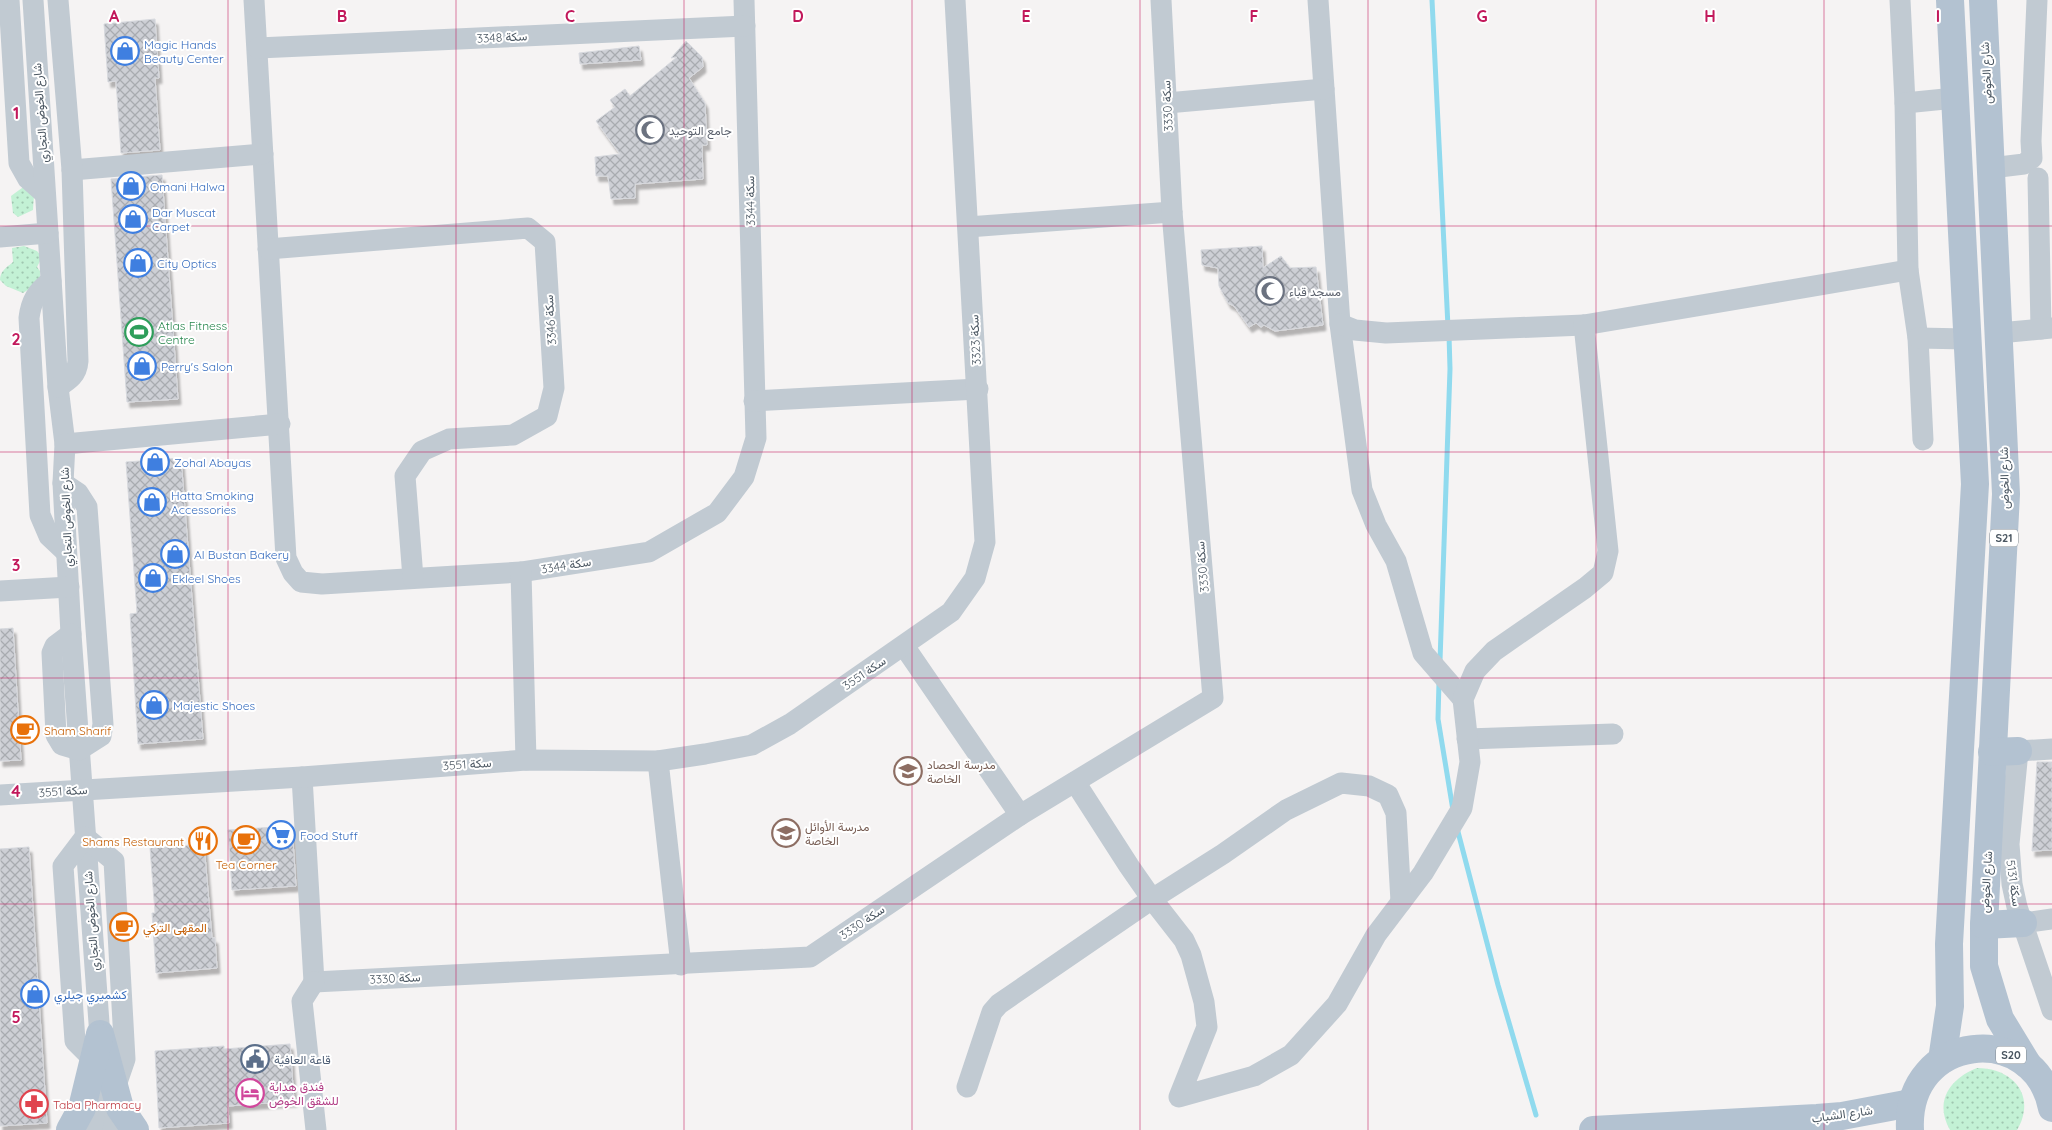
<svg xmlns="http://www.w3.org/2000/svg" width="2052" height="1130" font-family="Quicksand,Vazirmatn,sans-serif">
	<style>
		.grass { fill: url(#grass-dots) }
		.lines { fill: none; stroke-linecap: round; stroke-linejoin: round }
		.stream { stroke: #90daee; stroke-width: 5 }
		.building { fill: url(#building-cross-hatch); stroke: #d7d9de; filter: url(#shadow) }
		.minor { stroke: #c1cad2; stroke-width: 21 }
		.major { stroke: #b3c2d1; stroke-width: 28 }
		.grid { fill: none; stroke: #c2185b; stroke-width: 1; stroke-opacity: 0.55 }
		.labels { text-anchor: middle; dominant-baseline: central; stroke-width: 4; stroke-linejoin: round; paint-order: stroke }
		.shield { fill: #fff; stroke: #808990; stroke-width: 1 }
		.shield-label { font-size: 11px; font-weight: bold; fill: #4a5661 }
		.street-label { font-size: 12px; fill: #4a5661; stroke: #fff }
		.shop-label { font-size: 12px; fill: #366cbe; stroke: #fff; text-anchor: start }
		.worship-label { font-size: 12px; fill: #5b616d; stroke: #fff; text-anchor: start }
		.leisure-label { font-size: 12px; fill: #27864d; stroke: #fff; text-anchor: start }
		.food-label { font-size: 12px; fill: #c56008; stroke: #fff; text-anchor: start }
		.education-label { font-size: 12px; fill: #785e54; stroke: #fff; text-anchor: start }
		.service-label { font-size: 12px; fill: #4e5e75; stroke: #fff; text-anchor: start }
		.hotel-label { font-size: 12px; fill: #b23c85; stroke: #fff; text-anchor: start }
		.health-label { font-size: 12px; fill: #be3a42; stroke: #fff; text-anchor: start }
		.grid-label { font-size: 16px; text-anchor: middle; font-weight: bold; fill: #c2185b; stroke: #fff; stroke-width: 4; stroke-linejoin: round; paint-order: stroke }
	</style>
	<defs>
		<pattern id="grass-dots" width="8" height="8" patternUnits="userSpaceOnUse" patternTransform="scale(1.25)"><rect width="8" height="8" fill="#c3f1d5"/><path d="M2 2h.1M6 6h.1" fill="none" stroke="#a0c6b0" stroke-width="1.8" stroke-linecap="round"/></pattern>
		<pattern id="building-cross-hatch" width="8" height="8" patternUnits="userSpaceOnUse" patternTransform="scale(1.25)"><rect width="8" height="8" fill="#cdcfd5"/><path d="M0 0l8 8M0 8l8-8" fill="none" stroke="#a8abb0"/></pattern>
		<filter id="shadow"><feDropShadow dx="3" dy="5.5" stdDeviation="1" flood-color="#0004"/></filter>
	</defs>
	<rect width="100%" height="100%" fill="#f5f3f3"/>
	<!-- grass -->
	<g class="grass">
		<polygon points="26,185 34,195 33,210 18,217 13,213 11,196"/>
		<path d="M24 246 37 251 42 257 37 267 40 271V282L23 293 6 286 0 280C0 271 6 268 13 262L12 248Z"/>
		<path d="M1977 1068C2013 1068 2037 1096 2017 1130H1950C1934 1102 1949 1079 1977 1068Z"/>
	</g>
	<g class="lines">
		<!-- stream -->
		<g class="stream">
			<polyline points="1432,0 1448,327"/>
			<polyline points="1440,661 1450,369 1449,335"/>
			<polyline points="1439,682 1438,719 1453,810"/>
			<polyline points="1457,828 1498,985 1536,1115"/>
		</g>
	</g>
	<!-- building -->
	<g class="building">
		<polygon points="155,19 159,78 155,78 160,150 121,153 116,81 108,82 104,24"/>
		<polygon points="686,41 702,57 703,67 689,78 705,103 707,145 702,145 703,179 635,184 635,198 611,199 608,176 596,176 595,157 620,154 596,121 615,107 610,100 625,89 630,96 677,57 671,58"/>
		<polygon points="639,46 641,60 580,64 579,53"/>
		<polygon points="162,175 178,399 127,402 111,179"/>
		<polygon points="1262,246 1263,268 1281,256 1290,268 1316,267 1323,325 1275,331 1264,325 1261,327 1256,323 1249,327 1234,306 1228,303 1219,286 1218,268 1202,265 1201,250"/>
		<polygon points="181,458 203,739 138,744 130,614 137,613 126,462"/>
		<polygon points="13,628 21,760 0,761 0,629"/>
		<polygon points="2037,762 2052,762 2052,850 2032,851"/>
		<polygon points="292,826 296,886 232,890 228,830"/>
		<polygon points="204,844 212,938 215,938 217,968 156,973 152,913 155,913 150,848"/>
		<polygon points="29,847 47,1123 0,1126 0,849"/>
		<polygon points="290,1044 294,1101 228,1106 229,1123 159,1128 155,1051 224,1046 224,1049"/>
	</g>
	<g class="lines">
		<!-- minor -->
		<g class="minor">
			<polyline points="9,0 19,163 28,179 45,194"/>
			<polyline points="33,0 58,387 65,444 63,483 71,634 106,1120 111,1130"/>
			<polyline points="254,0 286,558 293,573 301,582 322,584 521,572 649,552 717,513 744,477 756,438 744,0"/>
			<polyline points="1318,0 1340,324 1362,490 1376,525 1396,561 1423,653 1463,699"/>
			<polyline points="1900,0 1905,103 1908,270 1918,338 1923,440"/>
			<polyline points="258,48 745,26"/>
			<polyline points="1167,103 1324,89"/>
			<polyline points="1905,103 1955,98"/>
			<polyline points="1991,168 2024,164 2032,158 2031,141 2037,0"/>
			<polyline points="72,170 263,154"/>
			<polyline points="2038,178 2041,329"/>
			<polyline points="968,227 1172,212"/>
			<polyline points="0,237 48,233"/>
			<polyline points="268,249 528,228 545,242 554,388 547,416 513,435 449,439 422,451 405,476 413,578"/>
			<path d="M51 281C37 291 31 301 29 318L40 515 49 536 66 552"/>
			<polyline points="1340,324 1355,330 1386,333 1584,325 1908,270"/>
			<polyline points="1999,333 2052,328"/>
			<polyline points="1918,338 1967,339"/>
			<path d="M58 387C69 380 77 375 78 361L72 170 58 0"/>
			<polyline points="754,401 978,389"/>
			<polyline points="65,444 280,424"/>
			<polyline points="63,483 78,493 87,507 103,724 101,736 79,750 62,745 56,735 52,653 55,646 71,634"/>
			<polyline points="521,572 526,760"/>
			<polyline points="0,591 69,587"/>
			<polyline points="904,646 1020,815"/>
			<polyline points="1467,739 1613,734"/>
			<polyline points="2052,749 2018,751 2009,844 2012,884 2017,907 2052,1010"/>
			<polyline points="658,761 681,965"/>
			<polyline points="302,777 314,982"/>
			<polyline points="1075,782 1129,866 1152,899 1184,940 1191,955 1204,1002 1207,1027 1179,1097 1254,1076 1291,1055 1337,1004 1376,935 1423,873 1462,808 1470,762 1463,699 1475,671 1494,651 1585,588 1603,573 1608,551 1584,325"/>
			<polyline points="0,795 302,777 526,760 658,761 705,754 752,745 790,724 951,612 975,578 985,542 955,0"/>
			<polyline points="2023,923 2052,919"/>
			<polyline points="314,982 810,957 1020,815 1213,698 1172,212 1161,0"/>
			<polyline points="314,982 302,1001 316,1130"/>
			<polyline points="94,1060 75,1041 63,866 85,837 114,861 125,1059 114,1091"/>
			<polyline points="967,1087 992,1012 999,1004 1152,899 1223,854 1286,810 1341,783 1369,786 1388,795 1396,813 1401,902"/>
			<polyline points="92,1130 96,1097"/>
		</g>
		<!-- major -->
		<g class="major">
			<polyline points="1983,0 2006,494 1984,925 1984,966 2000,1019 2028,1065"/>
			<polyline points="1992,752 2018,751"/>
			<polyline points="1984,925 2023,923"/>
			<polyline points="100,1034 120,1108 135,1130"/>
			<polyline points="1942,1060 1950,1006 1949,944 1975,484 1950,0"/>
			<polyline points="70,1130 82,1108 99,1038"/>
			<polyline points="1593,1130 1817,1118 1842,1116 1911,1103"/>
			<path d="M1910 1130C1905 1032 2035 1020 2052 1108"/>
		</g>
	</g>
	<!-- grid -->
	<path class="grid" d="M228 0V1130M456 0V1130M684 0V1130M912 0V1130M1140 0V1130M1368 0V1130M1596 0V1130M1824 0V1130M0 226H2052M0 452H2052M0 678H2052M0 904H2052"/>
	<!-- icons -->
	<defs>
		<symbol id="shop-ring" viewBox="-11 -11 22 22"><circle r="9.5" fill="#fff" stroke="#3f7fe0" stroke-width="1.5"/><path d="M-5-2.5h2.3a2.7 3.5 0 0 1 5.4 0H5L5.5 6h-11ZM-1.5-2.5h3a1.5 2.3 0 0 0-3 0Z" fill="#3f7fe0"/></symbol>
		<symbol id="mosque-ring" viewBox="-11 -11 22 22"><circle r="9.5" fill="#fff" stroke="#6b7280" stroke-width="1.5"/><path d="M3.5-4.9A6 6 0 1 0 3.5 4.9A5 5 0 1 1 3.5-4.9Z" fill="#6b7280"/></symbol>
		<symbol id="stadium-ring" viewBox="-11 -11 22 22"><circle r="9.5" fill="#fff" stroke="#2e9e5b" stroke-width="1.5"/><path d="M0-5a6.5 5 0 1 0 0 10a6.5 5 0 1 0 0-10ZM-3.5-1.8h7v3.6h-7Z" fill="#2e9e5b"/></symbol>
		<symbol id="cafe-ring" viewBox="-11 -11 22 22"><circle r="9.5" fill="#fff" stroke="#e8710a" stroke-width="1.5"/><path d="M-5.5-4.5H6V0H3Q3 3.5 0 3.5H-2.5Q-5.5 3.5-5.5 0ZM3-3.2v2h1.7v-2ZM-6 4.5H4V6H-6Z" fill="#e8710a"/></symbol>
		<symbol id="school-ring" viewBox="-11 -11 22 22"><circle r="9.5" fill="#fff" stroke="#8d6e63" stroke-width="1.5"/><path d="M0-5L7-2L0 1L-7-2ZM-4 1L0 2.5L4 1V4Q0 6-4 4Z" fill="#8d6e63"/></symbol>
		<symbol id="supermarket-ring" viewBox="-11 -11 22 22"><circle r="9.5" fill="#fff" stroke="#3f7fe0" stroke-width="1.5"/><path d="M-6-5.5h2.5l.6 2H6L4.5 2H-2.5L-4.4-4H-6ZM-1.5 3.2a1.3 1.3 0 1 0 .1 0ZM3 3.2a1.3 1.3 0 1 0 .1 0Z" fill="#3f7fe0"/></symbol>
		<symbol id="restaurant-ring" viewBox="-11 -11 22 22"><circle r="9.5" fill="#fff" stroke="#e8710a" stroke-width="1.5"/><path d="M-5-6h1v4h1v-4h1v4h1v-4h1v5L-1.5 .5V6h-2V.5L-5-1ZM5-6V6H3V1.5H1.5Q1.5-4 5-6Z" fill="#e8710a"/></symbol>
		<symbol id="civic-ring" viewBox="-11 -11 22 22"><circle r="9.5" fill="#fff" stroke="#5c6f8a" stroke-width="1.5"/><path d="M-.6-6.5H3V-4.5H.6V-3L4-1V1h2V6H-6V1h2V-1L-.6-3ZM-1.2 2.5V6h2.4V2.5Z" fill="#5c6f8a"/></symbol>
		<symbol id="hotel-ring" viewBox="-11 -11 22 22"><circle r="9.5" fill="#fff" stroke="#d1479c" stroke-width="1.5"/><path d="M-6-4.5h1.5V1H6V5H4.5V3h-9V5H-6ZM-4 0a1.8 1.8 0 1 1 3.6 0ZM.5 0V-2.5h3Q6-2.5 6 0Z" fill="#d1479c"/></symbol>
		<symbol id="pharmacy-ring" viewBox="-11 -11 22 22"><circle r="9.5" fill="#fff" stroke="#e0444e" stroke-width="1.5"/><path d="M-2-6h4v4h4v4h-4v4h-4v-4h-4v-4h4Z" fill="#e0444e"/></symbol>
	</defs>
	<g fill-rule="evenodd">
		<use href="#shop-ring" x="109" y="35" width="32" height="32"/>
		<use href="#mosque-ring" x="634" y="114" width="32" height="32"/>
		<use href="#shop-ring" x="115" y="170" width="32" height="32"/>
		<use href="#shop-ring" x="117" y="203" width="32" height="32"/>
		<use href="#shop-ring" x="122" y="247" width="32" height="32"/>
		<use href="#mosque-ring" x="1254" y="275" width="32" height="32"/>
		<use href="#stadium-ring" x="123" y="316" width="32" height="32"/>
		<use href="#shop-ring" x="126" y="350" width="32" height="32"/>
		<use href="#shop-ring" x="139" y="446" width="32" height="32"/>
		<use href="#shop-ring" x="136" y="486" width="32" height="32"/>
		<use href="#shop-ring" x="159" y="538" width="32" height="32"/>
		<use href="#shop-ring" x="137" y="562" width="32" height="32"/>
		<use href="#shop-ring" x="138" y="689" width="32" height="32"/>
		<use href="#cafe-ring" x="9" y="714" width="32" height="32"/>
		<use href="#school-ring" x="892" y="755" width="32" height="32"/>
		<use href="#school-ring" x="770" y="817" width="32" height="32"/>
		<use href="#supermarket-ring" x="265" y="819" width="32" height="32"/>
		<use href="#cafe-ring" x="230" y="824" width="32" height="32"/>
		<use href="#restaurant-ring" x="187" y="825" width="32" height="32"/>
		<use href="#cafe-ring" x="108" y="911" width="32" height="32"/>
		<use href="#shop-ring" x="19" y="978" width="32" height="32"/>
		<use href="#civic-ring" x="239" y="1043" width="32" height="32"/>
		<use href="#hotel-ring" x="234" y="1077" width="32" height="32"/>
		<use href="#pharmacy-ring" x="18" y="1088" width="32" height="32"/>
	</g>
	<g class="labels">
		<!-- shield labels -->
		<g class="shield">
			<rect x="1990" y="529.5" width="28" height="17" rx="4"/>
			<rect x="1996" y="1046.5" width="30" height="17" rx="4"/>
		</g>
		<g class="shield-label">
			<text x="2004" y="538">S21</text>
			<text x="2011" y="1055">S20</text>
		</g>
		<!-- street labels -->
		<g class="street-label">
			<text transform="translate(502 37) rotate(-3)">سكة 3348</text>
			<text transform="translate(1986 73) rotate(-93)">شارع الخوض</text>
			<text transform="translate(1167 106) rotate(-93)">سكة 3330</text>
			<text transform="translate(40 113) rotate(-94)">شارع الخوض التجاري</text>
			<text transform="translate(750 201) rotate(-91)">سكة 3344</text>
			<text transform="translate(550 320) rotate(-94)">سكة 3346</text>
			<text transform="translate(975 340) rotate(-93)">سكة 3323</text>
			<text transform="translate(2004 478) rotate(-91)">شارع الخوض</text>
			<text transform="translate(66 517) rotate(-92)">شارع الخوض التجاري</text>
			<text transform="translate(566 565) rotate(-9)">سكة 3344</text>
			<text transform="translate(1202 567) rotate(-95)">سكة 3330</text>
			<text transform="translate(864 673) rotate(-34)">سكة 3551</text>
			<text transform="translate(467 764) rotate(-4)">سكة 3551</text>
			<text transform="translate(63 791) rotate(-4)">سكة 3551</text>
			<text transform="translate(1986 882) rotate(-87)">شارع الخوض</text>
			<text transform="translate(2014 883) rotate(82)">سكة 5131</text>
			<text transform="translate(91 921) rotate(-94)">شارع الخوض التجاري</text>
			<text transform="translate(862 922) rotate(-34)">سكة 3330</text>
			<text transform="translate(395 978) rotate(-3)">سكة 3330</text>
			<text transform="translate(1842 1114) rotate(-8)">شارع الشباب</text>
		</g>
		<!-- shop labels -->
		<g class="shop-label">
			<text x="144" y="44">Magic Hands<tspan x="144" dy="14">Beauty Center</tspan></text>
			<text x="150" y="186">Omani Halwa</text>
			<text x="152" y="212">Dar Muscat<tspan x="152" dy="14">Carpet</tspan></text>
			<text x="157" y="263">City Optics</text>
			<text x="161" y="366">Perry's Salon</text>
			<text x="174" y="462">Zohal Abayas</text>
			<text x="171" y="495">Hatta Smoking<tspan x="171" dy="14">Accessories</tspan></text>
			<text x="194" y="554">Al Bustan Bakery</text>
			<text x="172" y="578">Ekleel Shoes</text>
			<text x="173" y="705">Majestic Shoes</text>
			<text x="300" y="835">Food Stuff</text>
			<text x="54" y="994">كشميري جيلري</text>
		</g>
		<!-- worship labels -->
		<g class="worship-label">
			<text x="669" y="130">جامع التوحيد</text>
			<text x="1289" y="291">مسجد قباء</text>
		</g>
		<!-- leisure labels -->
		<g class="leisure-label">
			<text x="158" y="325">Atlas Fitness<tspan x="158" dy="14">Centre</tspan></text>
		</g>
		<!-- food labels -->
		<g class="food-label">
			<text x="44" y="730">Sham Sharif</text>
			<text x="184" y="841" text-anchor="end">Shams Restaurant</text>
			<text x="246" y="864" text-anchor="middle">Tea Corner</text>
			<text x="143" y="927">المقهى التركي</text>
		</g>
		<!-- education labels -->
		<g class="education-label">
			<text x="927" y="764">مدرسة الحصاد<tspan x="927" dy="14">الخاصة</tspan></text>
			<text x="805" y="826">مدرسة الأوائل<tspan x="805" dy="14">الخاصة</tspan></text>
		</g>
		<!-- service labels -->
		<g class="service-label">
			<text x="274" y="1059">قاعة العافية</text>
		</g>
		<!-- hotel labels -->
		<g class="hotel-label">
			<text x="269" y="1086">فندق هداية<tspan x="269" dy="14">للشقق الخوض</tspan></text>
		</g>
		<!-- health labels -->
		<g class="health-label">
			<text x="53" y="1104">Taba Pharmacy</text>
		</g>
	</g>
	<g class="grid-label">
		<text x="114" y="22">A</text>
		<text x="342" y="22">B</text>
		<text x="570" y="22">C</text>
		<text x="798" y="22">D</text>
		<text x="1026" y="22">E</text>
		<text x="1254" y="22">F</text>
		<text x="1482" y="22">G</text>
		<text x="1710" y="22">H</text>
		<text x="1938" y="22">I</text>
		<text x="16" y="119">1</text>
		<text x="16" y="345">2</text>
		<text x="16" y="571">3</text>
		<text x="16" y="797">4</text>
		<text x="16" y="1023">5</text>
	</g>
</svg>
